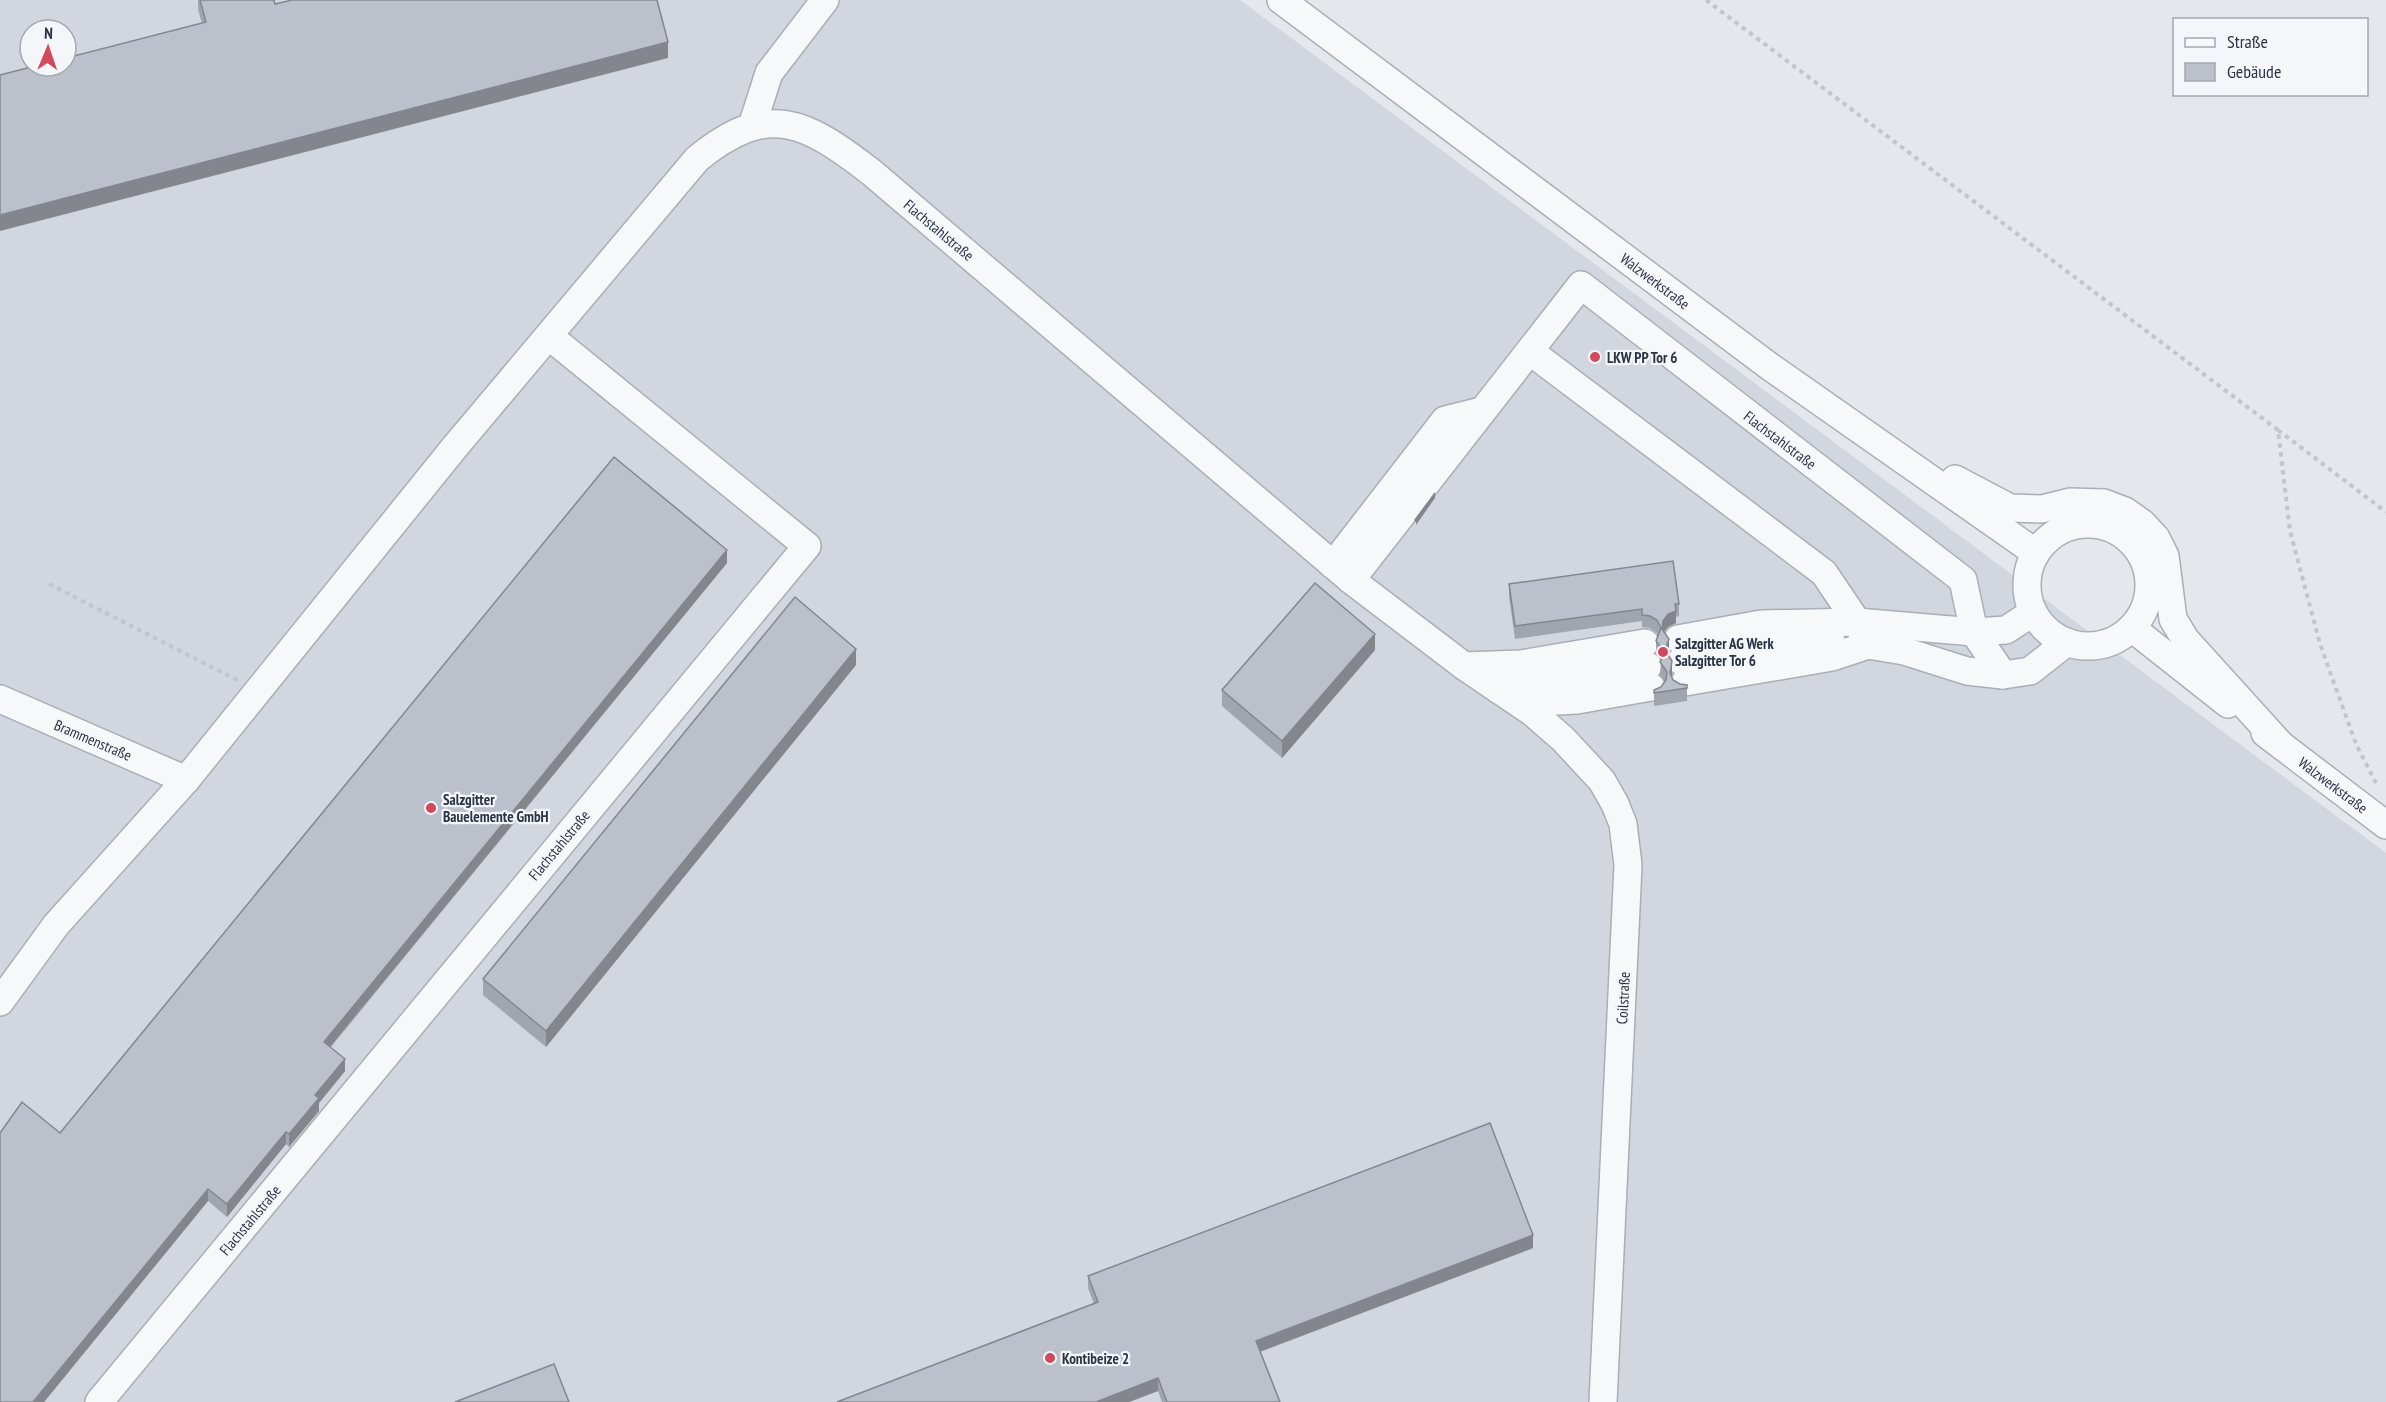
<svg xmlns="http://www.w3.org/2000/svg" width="2386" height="1402" font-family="'PT Sans Narrow',sans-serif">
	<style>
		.built { fill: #d2d6de; fill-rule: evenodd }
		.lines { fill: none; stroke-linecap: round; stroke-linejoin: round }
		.minor-casing { stroke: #a9aeb7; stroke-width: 30 }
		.path { stroke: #c2c5cb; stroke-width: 4; stroke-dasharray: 4.5 4.5; stroke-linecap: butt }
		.minor { stroke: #f7f8fa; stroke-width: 27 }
		.wall { fill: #a1a5ae }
		.shaded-wall { fill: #83868d }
		.building { fill: #bbc0ca; stroke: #83868d; stroke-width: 1.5 }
		.poi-dot { fill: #d1495b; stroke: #f4f6f9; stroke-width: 2 }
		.labels { text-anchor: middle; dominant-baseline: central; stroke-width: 4.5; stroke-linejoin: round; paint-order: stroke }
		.street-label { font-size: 15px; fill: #2b3445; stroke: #f4f6f9 }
		.poi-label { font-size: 15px; font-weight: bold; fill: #2b3445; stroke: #f4f6f9; text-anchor: start }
	</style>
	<rect width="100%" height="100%" fill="#e4e7ec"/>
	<!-- built -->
	<path class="built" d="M0 0H1240L2386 853V1402H0ZM30 30H66V66H30Z"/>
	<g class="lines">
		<defs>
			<g id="minor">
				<polyline points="1281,0 1769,366 2036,553"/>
				<polyline points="752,126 769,73 825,0"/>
				<polyline points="1531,352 1824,573 1857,622 1868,645"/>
				<polyline points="1955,479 2010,508 2042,509 2070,502 2104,503 2125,511 2142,523 2156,538 2165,556 2173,619 2185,639 2280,744"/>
				<circle cx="2088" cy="585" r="61"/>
				<polyline points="1333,565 1445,420 1481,411"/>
				<polyline points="1351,580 1581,285 1963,580 1974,632 2003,675"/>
				<polyline points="2133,629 2228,704"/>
				<polyline points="1678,639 1761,624 1812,623 1857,622 1974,632 2006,630 2032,613"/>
				<polyline points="1681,661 1812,640 1831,641"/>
				<polyline points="1464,666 1521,664 1645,643"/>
				<polyline points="1685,682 1832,657 1868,645 1904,651 1967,671 2003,675 2030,671 2067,642"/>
				<polyline points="1499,690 1648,666"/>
				<polyline points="0,699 186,780"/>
				<polyline points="1519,703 1577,700 1651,687"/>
				<polyline points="2265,733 2386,825"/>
				<path d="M0 1002 56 925 186 780 454 448 697 159C768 101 805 121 871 172L1351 580 1464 666 1532 712 1563 739 1602 781 1615 804 1623 824 1628 865 1603 1402"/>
				<polyline points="99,1402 807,546 549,336"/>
			</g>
		</defs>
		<!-- minor casing -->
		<use href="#minor" class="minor-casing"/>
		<!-- path -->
		<g class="path">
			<polyline points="1706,0 2278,430 2290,531 2320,644 2356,744 2378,787"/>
			<polyline points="2278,430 2386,512"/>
			<polyline points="49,584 239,681"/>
		</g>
		<!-- minor -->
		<use href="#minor" class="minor"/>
	</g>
	<!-- wall -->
	<g class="wall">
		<polygon points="198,0 274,0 275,4 668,58 202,23 198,10"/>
		<polygon points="727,563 331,1047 345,1071 319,1103 319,1111 289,1147 286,1144 227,1217 208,1201 44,1402 0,1402 60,1133"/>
		<polygon points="1509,584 1679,604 1679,616 1676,617 1676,623 1668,627 1664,632 1669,651 1668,655 1672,674 1672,677 1673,680 1687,688 1687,701 1654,706 1654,690 1661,687 1665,682 1660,675 1661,660 1656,653 1656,641 1658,636 1657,633 1650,628 1642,627 1642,621 1515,639 1509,597"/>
		<polygon points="1375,650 1282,758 1222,706 1222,690"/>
		<polygon points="856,665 546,1047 483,995 483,979"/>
		<polygon points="1533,1248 1260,1352 1280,1402 1162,1402 1158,1391 1129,1402 837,1402 1094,1304 1088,1288 1088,1276"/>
	</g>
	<!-- shaded-wall -->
	<g class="shaded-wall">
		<polygon points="668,42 668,58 0,231 0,215"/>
		<polygon points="1435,493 1435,498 1416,525 1416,521"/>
		<polygon points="727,550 727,563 324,1054 324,1042"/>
		<polygon points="1676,611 1676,623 1668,627 1663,633 1662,629 1663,621 1668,614"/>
		<polygon points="1375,634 1375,650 1282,758 1282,741"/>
		<polygon points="1669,639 1669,651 1665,663 1665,650"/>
		<polygon points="856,649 856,665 546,1047 546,1031"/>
		<polygon points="1672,661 1672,674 1670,685 1670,673"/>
		<polygon points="345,1059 345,1071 319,1103 319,1111 289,1147 289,1134 315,1095"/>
		<polygon points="286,1132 286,1144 227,1217 227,1204"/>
		<polygon points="208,1189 208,1201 44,1402 33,1402"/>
		<polygon points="1533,1235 1533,1248 1256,1353 1256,1341"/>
		<polygon points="1158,1378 1158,1391 1129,1402 1096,1402"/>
	</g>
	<!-- building -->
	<g class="building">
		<polygon points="200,0 274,0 275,4 292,0 657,0 668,42 0,215 0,75 35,66 66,66 66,58 206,22"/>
		<polygon points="614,457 727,550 324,1042 345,1059 315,1095 319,1098 289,1134 286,1132 227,1204 208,1189 33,1402 0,1402 0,1133 22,1102 60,1133"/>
		<polygon points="1435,493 1416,521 1415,520"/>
		<polygon points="1673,561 1679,604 1675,604 1676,611 1668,614 1663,621 1662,629 1669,639 1665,650 1672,661 1670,673 1673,680 1680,684 1687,685 1687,688 1654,693 1654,690 1661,687 1666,680 1667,672 1660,662 1664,652 1656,641 1661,628 1657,620 1650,616 1642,615 1642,609 1515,626 1509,584"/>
		<polygon points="1315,583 1375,634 1282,741 1222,690"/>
		<polygon points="795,597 856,649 546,1031 483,979"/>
		<polygon points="1490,1123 1533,1235 1256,1341 1280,1402 1167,1402 1158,1378 1096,1402 837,1402 1098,1302 1088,1276"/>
		<polygon points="554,1364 569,1402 455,1402"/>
	</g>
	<!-- markers -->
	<g class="poi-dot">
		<circle cx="1595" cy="357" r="6"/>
		<circle cx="1663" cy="652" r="6"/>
		<circle cx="431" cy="808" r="6"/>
		<circle cx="1050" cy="1358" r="6"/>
	</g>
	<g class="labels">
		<!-- street labels -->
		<g class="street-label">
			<text transform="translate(939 230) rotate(40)">Flachstahlstraße</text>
			<text transform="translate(1655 281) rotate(37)">Walzwerkstraße</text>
			<text transform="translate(1780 440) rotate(37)">Flachstahlstraße</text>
			<text transform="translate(93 740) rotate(23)">Brammenstraße</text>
			<text transform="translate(2333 785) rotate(37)">Walzwerkstraße</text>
			<text transform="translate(559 845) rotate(-50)">Flachstahlstraße</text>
			<text transform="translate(1623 998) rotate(-87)">Coilstraße</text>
			<text transform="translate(250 1220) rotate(-50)">Flachstahlstraße</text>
		</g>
		<!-- poi labels -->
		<g class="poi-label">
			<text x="1607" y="357">LKW PP Tor 6</text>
			<text x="1675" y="643">Salzgitter AG Werk<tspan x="1675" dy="17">Salzgitter Tor 6</tspan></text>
			<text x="443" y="799">Salzgitter<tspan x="443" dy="17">Bauelemente GmbH</tspan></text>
			<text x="1062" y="1358">Kontibeize 2</text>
		</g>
	</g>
	<!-- legend -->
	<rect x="2173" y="18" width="195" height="78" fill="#f4f6f9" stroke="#a4a8b1" stroke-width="1.5"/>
	<rect x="2185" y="38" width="30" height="9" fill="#f7f8fa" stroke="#a4a8b1" stroke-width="1.5"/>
	<text x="2227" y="48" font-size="18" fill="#2b3445">Straße</text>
	<rect x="2185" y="63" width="30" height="18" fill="#bbc0ca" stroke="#a4a8b1" stroke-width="1.5"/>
	<text x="2227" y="78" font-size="18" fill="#2b3445">Gebäude</text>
	<!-- north arrow -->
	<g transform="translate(48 48) rotate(2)"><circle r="28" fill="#f4f6f9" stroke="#a4a8b1" stroke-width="1.5"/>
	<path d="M0-4.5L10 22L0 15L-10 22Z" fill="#d1495b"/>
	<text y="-9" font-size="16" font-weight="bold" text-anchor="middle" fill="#2b3445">N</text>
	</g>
</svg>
